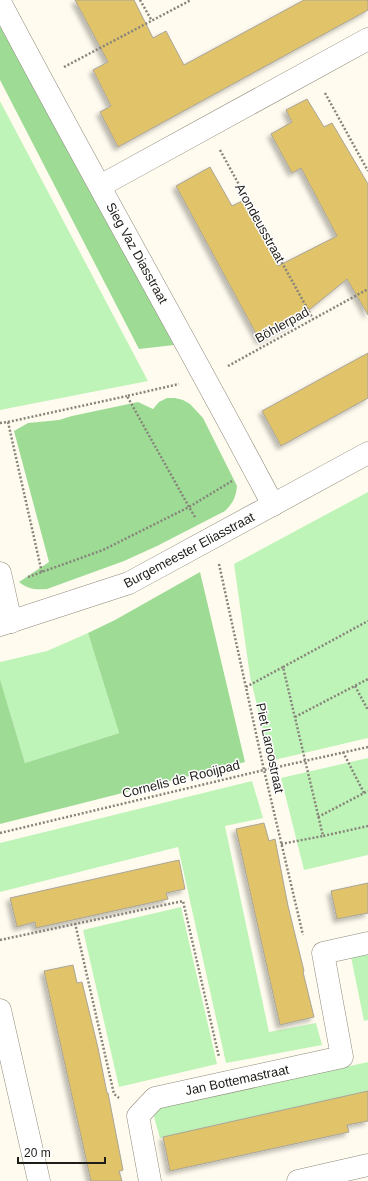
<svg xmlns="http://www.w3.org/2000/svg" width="368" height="1181" font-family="Arial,sans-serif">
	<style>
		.green { fill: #bff4b8 }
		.forest { fill: #9edc96 }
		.building { fill: #e1c369; stroke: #aaa598; filter: url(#shadow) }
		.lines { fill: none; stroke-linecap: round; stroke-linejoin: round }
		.minor-casing { stroke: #8c887a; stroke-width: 23 }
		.path { stroke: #87847b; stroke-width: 2.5; stroke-dasharray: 2 2; stroke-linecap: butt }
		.minor { stroke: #fff; stroke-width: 22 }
		.labels { text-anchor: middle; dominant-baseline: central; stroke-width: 3; stroke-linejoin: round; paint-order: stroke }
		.street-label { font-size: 13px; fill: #1f1d18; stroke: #fff }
	</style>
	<defs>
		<filter id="shadow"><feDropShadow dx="-3.5" dy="3.5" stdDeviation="2" flood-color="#0004"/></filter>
	</defs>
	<rect width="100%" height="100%" fill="#fffbef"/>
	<!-- green -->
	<g class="green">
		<polygon points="0,101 148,381 0,410"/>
		<polygon points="368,492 368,738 270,761 250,676 234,564"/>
		<polygon points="88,633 119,733 25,763 0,679 0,662 47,651"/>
		<polygon points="368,758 368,855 304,870 281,778"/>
		<polygon points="252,781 263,818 225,826 269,1032 316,1023 322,1045 226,1063 178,847 0,892 0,843"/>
		<polygon points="181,907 217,1064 119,1087 83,930"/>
		<polygon points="368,952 368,1020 364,1021 351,957"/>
		<polygon points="368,1062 368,1091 160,1138 152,1110"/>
	</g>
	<!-- forest -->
	<g class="forest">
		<polygon points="0,26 174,345 139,349 0,80"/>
		<path d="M167 398H175L183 400 190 404 203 418 237 486C236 497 233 503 225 511L157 546 124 561 47 589C35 590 28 589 19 582L49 562 14 431 28 423 59 420 72 416 138 402 153 409 159 402Z"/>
		<polygon points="200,572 245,762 0,824 0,679 25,763 119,733 88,633 115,620"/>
	</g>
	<!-- building -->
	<g class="building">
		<polygon points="75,0 134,0 153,38 166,31 184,65 304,0 368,0 368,10 118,147 100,112 111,106 93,70 108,62"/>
		<polygon points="307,99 324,127 332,123 368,184 368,315 347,279 293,323 260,341 176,186 210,167 232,206 242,201 278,266 337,236 301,168 292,173 271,134 292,122 286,110"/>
		<polygon points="368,353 368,398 281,446 262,411"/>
		<polygon points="264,823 269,841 275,839 288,906 304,971 303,972 314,1017 280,1025 236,829"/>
		<polygon points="179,860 185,889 166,893 168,899 36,928 35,922 17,927 10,898"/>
		<polygon points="368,883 368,913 337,919 331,891"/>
		<polygon points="73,965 77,983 82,982 98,1048 107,1093 108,1093 123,1170 119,1171 122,1181 91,1181 61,1047 44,971"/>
		<polygon points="368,1091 368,1121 347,1125 349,1132 170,1171 163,1137"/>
	</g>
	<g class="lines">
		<defs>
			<g id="minor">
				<path d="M0 2C89 171 184 336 273 505"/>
				<polyline points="100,186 368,39"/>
				<polyline points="0,573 11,622"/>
				<polyline points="0,625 129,583 368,453"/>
				<polyline points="0,1010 39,1181"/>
				<polyline points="150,1181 138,1116 155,1098 342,1057 323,953 368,943"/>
				<polyline points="298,1181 368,1165"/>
			</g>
		</defs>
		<!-- minor casing -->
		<use href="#minor" class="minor-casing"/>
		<!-- path -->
		<g class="path">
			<polyline points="140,0 152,21"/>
			<polyline points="64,67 191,0"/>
			<polyline points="325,93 368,171"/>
			<polyline points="220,150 313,319"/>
			<polyline points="228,366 368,289"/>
			<polyline points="8,422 127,396"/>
			<polyline points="0,423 8,422 42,573"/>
			<polyline points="195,517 189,507 232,481"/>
			<polyline points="219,564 264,770 303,935"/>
			<polyline points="28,577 103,550 189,507 127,396 179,384"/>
			<polyline points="283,667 368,621"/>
			<polyline points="355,686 368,710"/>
			<polyline points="246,687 283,667 323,836 368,826"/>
			<polyline points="295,717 368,679"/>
			<polyline points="343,752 364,793"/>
			<polyline points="318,817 368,791"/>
			<polyline points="0,833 264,770 368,747"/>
			<polyline points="281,844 323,836"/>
			<polyline points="75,923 114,1094 119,1098"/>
			<polyline points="0,940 183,901 219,1057"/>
		</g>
		<!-- minor -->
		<use href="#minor" class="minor"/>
	</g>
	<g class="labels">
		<!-- street labels -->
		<g class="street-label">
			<text transform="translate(260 223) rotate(61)">Arondeusstraat</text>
			<text transform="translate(137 253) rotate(61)">Sieg Vaz Diasstraat</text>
			<text transform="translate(282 325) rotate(-29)">Böhlerpad</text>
			<text transform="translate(189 550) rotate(-28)">Burgemeester Eliasstraat</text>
			<text transform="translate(270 748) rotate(78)">Piet Laroostraat</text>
			<text transform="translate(181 779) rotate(-14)">Cornelis de Rooijpad</text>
			<text transform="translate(237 1080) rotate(-12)">Jan Bottemastraat</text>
		</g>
	</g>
	<!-- scale -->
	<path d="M18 1157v6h87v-6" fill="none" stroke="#1f1d18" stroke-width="2"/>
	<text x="24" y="1157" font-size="12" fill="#1f1d18" stroke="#ffffff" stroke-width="3" paint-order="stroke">20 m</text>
</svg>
